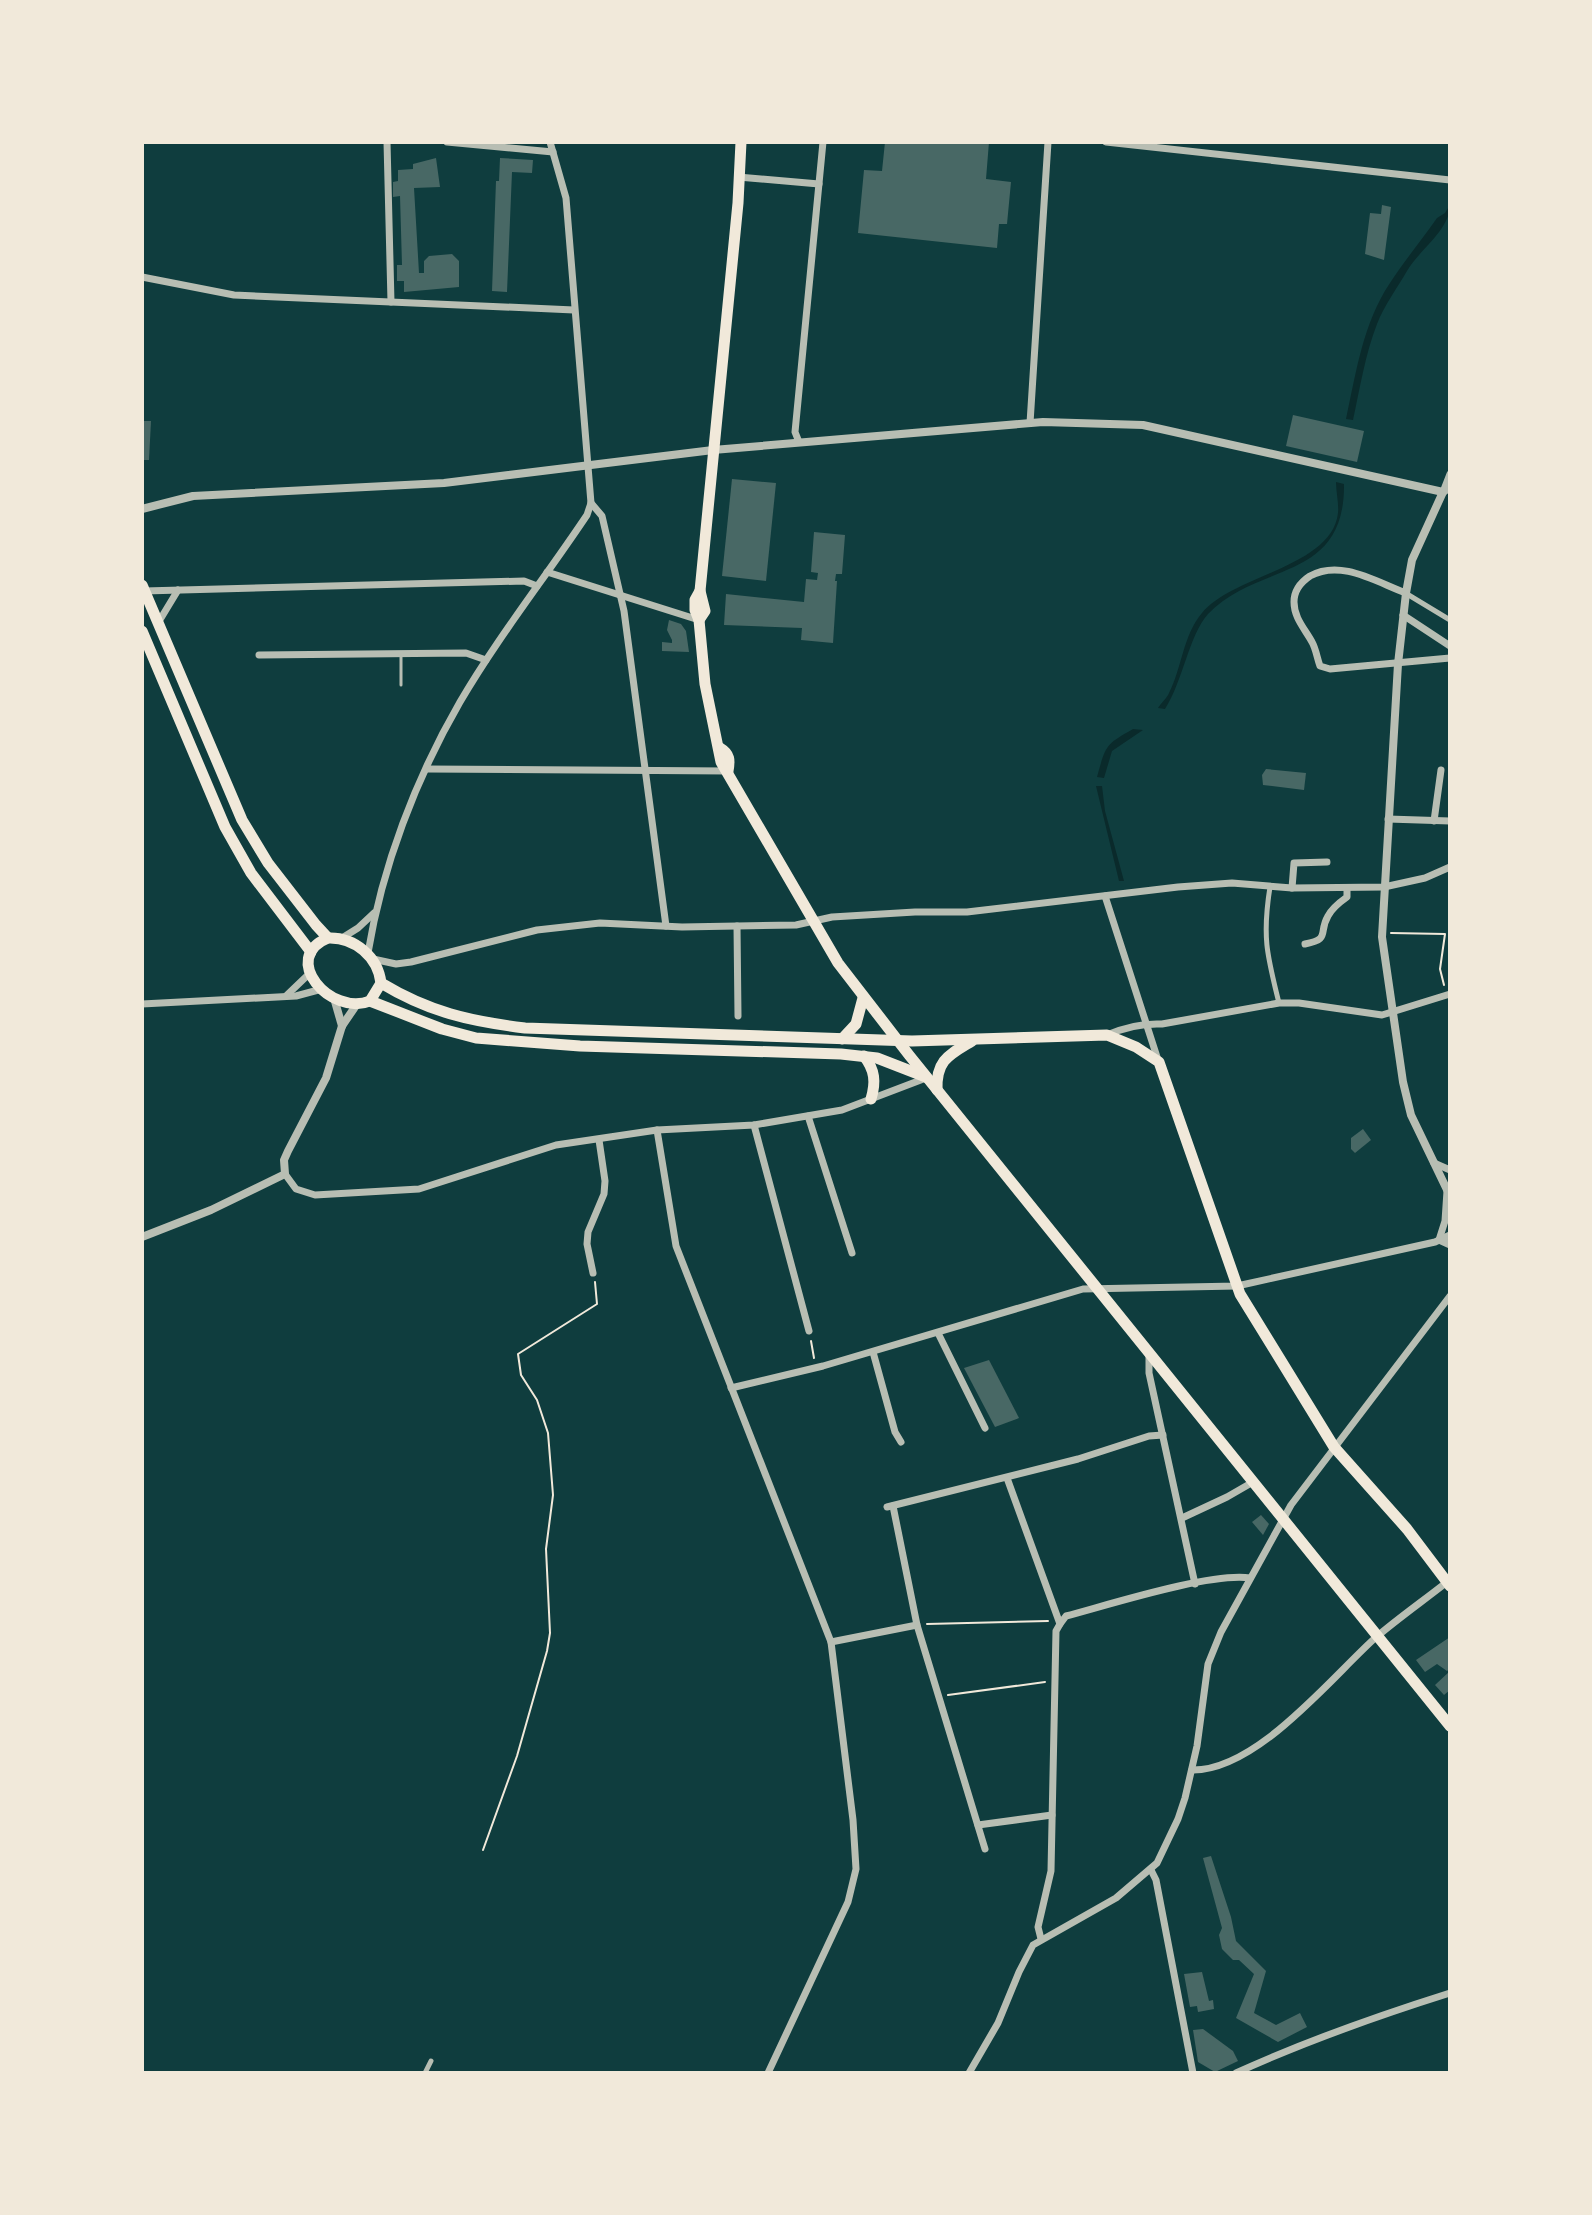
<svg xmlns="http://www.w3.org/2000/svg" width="1592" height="2215" font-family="Ubuntu,sans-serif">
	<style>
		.water { fill: #0a2a2b }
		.building { fill: #486865 }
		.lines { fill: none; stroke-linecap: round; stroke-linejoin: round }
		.path { stroke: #f1e9da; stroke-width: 2 }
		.service { stroke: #b8beb3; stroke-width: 3 }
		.pedestrian { stroke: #b8beb3; stroke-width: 5 }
		.minor { stroke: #b8beb3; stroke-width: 7 }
		.tertiary { stroke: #b8beb3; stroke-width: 8 }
		.primary { stroke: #f1e9da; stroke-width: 11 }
	</style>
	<rect width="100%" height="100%" fill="#0f3d3e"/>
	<!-- water -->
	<g class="water">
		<path d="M1450 205C1450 230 1419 250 1407 271 1397 288 1384 306 1377 324 1365 355 1360 388 1353 420L1346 419C1356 373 1363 323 1390 283 1404 261 1422 240 1437 218L1445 213Z"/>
		<path d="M1336 482 1344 484C1345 583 1258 561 1208 614 1189 635 1183 681 1165 709L1158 708C1161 703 1167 698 1169 693 1182 668 1183 635 1202 613 1233 575 1332 567 1338 513 1339 504 1336 492 1336 482Z"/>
		<path d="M1133 729 1143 730 1112 751 1104 778 1097 777C1106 745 1105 745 1133 729Z"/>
		<polygon points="1096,786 1102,786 1105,811 1124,881 1119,881"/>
	</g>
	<!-- building -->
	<g class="building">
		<polygon points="885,142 989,142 986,179 1011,182 1007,224 999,224 997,248 858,233 864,170 882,171"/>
		<polygon points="436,158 440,187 414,188 419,273 424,273 424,261 429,256 452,254 459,261 459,287 404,292 404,281 397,281 397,265 402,265 400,196 393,197 393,182 398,181 398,170 413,169 413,164"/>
		<polygon points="500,158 533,160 532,173 512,172 507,292 492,291 496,181 499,181"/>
		<polygon points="1382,205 1391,207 1384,260 1365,254 1370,213 1381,214"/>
		<polygon points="1293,415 1364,431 1357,462 1286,446"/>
		<polygon points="142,421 151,421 149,460 142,460"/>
		<polygon points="732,479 776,483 766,581 722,576"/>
		<polygon points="814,532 845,535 842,574 836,574 835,581 837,581 833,643 801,640 802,628 724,625 726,594 804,602 806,579 817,580 818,573 811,572"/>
		<polygon points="669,620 681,624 686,631 689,652 662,651 662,642 672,643 672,640 667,630"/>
		<polygon points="1266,769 1306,773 1304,790 1263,785 1262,775"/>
		<polygon points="1363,1129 1371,1140 1355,1153 1351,1149 1351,1138"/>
		<polygon points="989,1360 1019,1418 995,1427 964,1368"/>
		<polygon points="1261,1515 1269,1524 1263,1535 1252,1522"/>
		<polygon points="1450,1637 1450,1668 1447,1671 1437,1664 1425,1672 1416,1660"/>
		<polygon points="1450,1671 1450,1690 1444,1695 1435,1685"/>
		<polygon points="1211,1856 1231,1917 1236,1941 1266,1971 1254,2013 1276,2025 1300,2013 1307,2027 1278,2042 1236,2018 1254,1974 1239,1960 1233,1960 1222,1949 1219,1935 1222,1928 1203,1858"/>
		<polygon points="1202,1972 1209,2001 1213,2000 1214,2009 1198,2012 1197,2006 1190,2007 1184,1974"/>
		<polygon points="1203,2029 1233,2051 1238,2061 1215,2072 1198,2062 1193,2030"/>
	</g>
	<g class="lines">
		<!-- path -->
		<g class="path">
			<polyline points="1391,933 1445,934 1440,969 1444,985"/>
			<polyline points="811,1341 814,1358"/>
			<polyline points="927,1624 1048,1621"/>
			<polyline points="948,1695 1045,1682"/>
			<polyline points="483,1850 517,1756 547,1651 550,1633 546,1549 553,1495 548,1433 537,1400 521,1375 518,1354 597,1304 595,1282"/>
		</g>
		<!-- service -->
		<polyline class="service" points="401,657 401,685"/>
		<!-- pedestrian -->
		<g class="pedestrian">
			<polyline points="1407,594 1450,620"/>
			<path d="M1270 887C1262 937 1267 955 1279 1003"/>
			<polyline points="425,2073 431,2061"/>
		</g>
		<!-- minor -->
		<g class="minor">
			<polyline points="387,142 391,302"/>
			<polyline points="447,142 553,152"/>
			<polyline points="1106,142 1450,180"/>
			<polyline points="738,177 819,184"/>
			<polyline points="142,277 234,295 574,310"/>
			<polyline points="1030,423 1048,142"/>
			<polyline points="799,442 795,432 823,142"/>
			<polyline points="1443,492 1450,474"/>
			<polyline points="591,503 602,516 624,611 666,926"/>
			<polyline points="547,572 699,620"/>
			<polyline points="144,591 524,581 537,586"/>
			<path d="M1406 593C1376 582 1341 559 1310 576 1301 582 1294 591 1294 602 1294 618 1305 629 1312 642 1316 649 1317 658 1320 666L1330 669 1450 658"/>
			<polyline points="1403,615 1450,646"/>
			<polyline points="158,623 178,590"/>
			<polyline points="259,655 466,653 486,660"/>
			<polyline points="427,769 728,771"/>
			<polyline points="1388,819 1450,821"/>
			<polyline points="1434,821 1441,770"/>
			<polyline points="1292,888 1294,863 1327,862"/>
			<polyline points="1105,896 1158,1060"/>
			<polyline points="737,926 738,1016"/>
			<polyline points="342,938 358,928 374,913"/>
			<path d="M1305 944C1331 939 1318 933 1328 916 1332 908 1340 902 1347 897V888"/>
			<path d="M368 953C382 867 416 778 460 702 498 637 545 578 587 515L591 503 566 198 550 142"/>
			<polyline points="373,959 396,964 411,962 537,930 600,923 682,927 796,925 832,917 915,912 967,912 1178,887 1232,883 1292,888 1384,887 1425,878 1450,867"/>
			<polyline points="287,995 310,973"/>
			<polyline points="142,1004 296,996 322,989"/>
			<path d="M1107 1035C1125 1027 1141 1023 1162 1024L1279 1003H1299L1382 1015 1450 994"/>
			<polyline points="808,1116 852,1253"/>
			<polyline points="754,1125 809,1331"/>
			<polyline points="657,1130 676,1246 831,1642 853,1820 856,1869 848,1902 768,2073"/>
			<polyline points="1434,1163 1450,1170"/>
			<polyline points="285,1174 296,1189 315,1195 419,1189 556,1145 657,1130 754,1125 842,1110 926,1078"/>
			<polyline points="1447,1191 1445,1221 1439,1240 1450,1245"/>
			<polyline points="593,1273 587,1244 588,1232 604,1194 605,1181 599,1140"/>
			<polyline points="938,1333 985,1428"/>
			<polyline points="873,1352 895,1432 901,1442"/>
			<polyline points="1149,1355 1149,1373 1195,1584"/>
			<polyline points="731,1388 823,1366 1083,1289 1237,1286 1435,1242 1450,1235"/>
			<polyline points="1007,1478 1060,1624 1056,1631 1051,1871 1038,1927 1041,1939"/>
			<polyline points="893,1506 917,1625 985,1849"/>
			<polyline points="887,1507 1078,1459 1149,1436 1163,1435"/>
			<polyline points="1182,1518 1227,1497 1253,1482"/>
			<path d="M1060 1624 1066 1616C1108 1605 1211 1572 1250 1578"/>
			<polyline points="831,1642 917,1625"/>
			<path d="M1192 1770C1256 1771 1329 1680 1374 1639 1397 1619 1423 1601 1447 1582"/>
			<polyline points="978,1825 1052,1815"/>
			<polyline points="1151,1870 1156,1880 1193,2073"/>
			<polyline points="969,2073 998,2023 1019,1972 1033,1945 1116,1898 1157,1863 1178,1819 1185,1798 1197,1746 1208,1664 1221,1632 1291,1505 1450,1296"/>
			<path d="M1236 2073C1306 2041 1377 2016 1450 1993"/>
		</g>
		<!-- tertiary -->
		<g class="tertiary">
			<polyline points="1443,492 1412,560 1406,593 1398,664 1382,937 1403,1082 1411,1115 1450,1196"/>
			<polyline points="142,509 193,496 444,483 713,450 1043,422 1143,425 1443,492 1450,487"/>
			<polyline points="334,998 342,1026"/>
			<polyline points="142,1237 211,1210 285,1174 284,1160 288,1151 326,1078 342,1026 357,1004"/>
		</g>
		<!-- primary -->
		<g class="primary">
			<polyline points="142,585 242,820 268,863 316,925 328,938"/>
			<polyline points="700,591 695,600 695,610 699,620 705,684 721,762 838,963 909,1055 1450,1726"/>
			<polyline points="699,620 705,611 700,591 738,203 741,142"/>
			<polyline points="142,631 225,827 251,873 311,952"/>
			<path d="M720 748C730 754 730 760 728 771"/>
			<path d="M328 938C355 937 378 957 381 983L370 1001C331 1017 279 958 328 938Z"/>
			<path d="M381 983C429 1012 469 1021 525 1028L912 1041 1107 1035 1136 1047 1159 1062 1240 1294 1334 1447 1407 1529 1450 1586"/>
			<polyline points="370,1001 442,1029 476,1038 580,1046 841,1054 877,1058 926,1077"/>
			<polyline points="842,1039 856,1024 863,998"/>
			<path d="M864 1056C875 1070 876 1082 871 1099"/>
			<path d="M937 1090C936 1060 949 1055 972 1041"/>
		</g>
	</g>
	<!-- border -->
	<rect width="1592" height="2215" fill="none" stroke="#f1e9da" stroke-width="288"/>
</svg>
